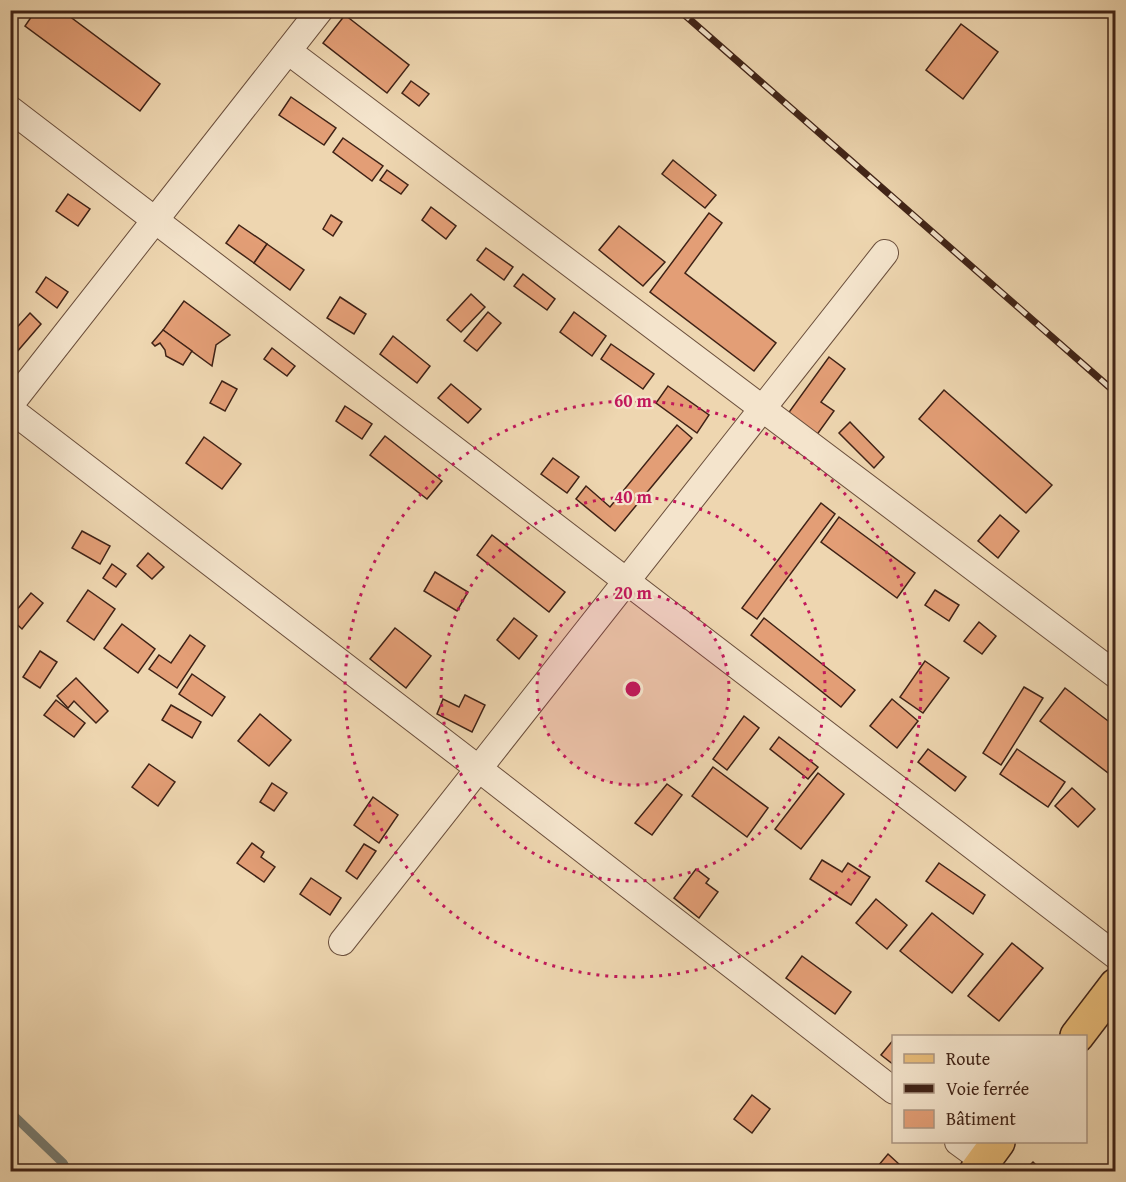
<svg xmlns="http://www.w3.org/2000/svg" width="1126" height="1182" font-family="'Gentium Book Plus',serif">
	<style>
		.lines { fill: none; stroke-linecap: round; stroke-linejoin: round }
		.stream { stroke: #767c73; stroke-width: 9 }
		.building { fill: #e39e76; stroke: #3f2216; stroke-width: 1.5 }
		.minor-casing { stroke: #6b4f3c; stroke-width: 28 }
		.primary-casing { stroke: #3f2216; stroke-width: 36 }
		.minor { stroke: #f4e4cc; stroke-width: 26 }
		.primary { stroke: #e7bb78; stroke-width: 33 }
		.rail-casing { stroke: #3f2216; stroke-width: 7 }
		.rail { stroke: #f4e4cc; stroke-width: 4.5; stroke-dasharray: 14; stroke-linecap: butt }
		.ring { fill: none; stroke: #c2185b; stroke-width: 3; stroke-dasharray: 3 6 }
		.centre { fill: #c2185b; stroke: #f4e4cc; stroke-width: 3 }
		.ring-label { font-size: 18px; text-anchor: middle; font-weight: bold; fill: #c2185b; stroke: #f4e4cc; stroke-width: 4.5; stroke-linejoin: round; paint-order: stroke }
	</style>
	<rect width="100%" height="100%" fill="#eed6b0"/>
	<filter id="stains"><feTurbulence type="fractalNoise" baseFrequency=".00333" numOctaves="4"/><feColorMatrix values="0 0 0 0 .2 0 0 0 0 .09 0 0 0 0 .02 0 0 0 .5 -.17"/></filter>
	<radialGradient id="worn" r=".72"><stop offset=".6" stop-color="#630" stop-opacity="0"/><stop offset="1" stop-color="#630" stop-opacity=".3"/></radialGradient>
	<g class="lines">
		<!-- stream -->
		<polyline class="stream" points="10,1112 63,1163 68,1172"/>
	</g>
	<!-- building -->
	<g class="building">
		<polygon points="36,10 61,10 160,84 140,111 25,26"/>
		<polygon points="345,15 409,65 387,93 323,43"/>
		<polygon points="961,24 998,52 963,99 926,70"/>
		<polygon points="411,81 429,94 419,106 402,93"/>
		<polygon points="291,97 336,128 324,145 279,115"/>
		<polygon points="343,138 383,166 372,181 333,152"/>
		<polygon points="673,160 716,195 705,208 662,174"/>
		<polygon points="387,170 408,185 401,194 380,180"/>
		<polygon points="68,194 90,209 78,226 56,211"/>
		<polygon points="431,207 456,226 446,239 422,220"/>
		<polygon points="709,213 722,223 685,273 776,343 754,371 650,292"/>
		<polygon points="331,215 342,222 333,236 323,229"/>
		<polygon points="239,225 267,244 254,263 226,243"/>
		<polygon points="619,226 665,262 643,286 599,250"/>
		<polygon points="267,244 304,270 290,290 254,263"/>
		<polygon points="486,248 513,267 504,280 477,260"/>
		<polygon points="523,274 555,299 547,310 514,286"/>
		<polygon points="46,277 68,292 57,308 36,292"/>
		<polygon points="471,294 485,307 461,332 447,320"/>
		<polygon points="340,297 366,314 354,334 327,318"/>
		<polygon points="184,301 230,335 216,345 212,366 163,330"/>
		<polygon points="488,312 501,323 477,351 464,341"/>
		<polygon points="574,312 606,336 592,356 560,332"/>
		<polygon points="30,313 41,324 16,353 10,349 10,335"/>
		<polygon points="163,330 192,351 183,365 166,356 165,350 160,343 155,346 152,343"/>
		<polygon points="393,336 430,366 417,383 380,354"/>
		<polygon points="611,344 654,374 643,389 601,359"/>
		<polygon points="272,348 295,366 287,376 264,359"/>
		<polygon points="829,357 845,369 821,402 834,411 816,436 787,415"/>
		<polygon points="222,381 237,389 225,411 210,403"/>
		<polygon points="451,384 481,409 468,423 438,398"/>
		<polygon points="668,386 709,415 697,433 656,403"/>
		<polygon points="944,390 1052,485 1026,513 919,419"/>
		<polygon points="345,406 372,424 362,439 336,421"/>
		<polygon points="850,422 884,457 874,468 839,433"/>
		<polygon points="677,425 692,438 615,531 576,499 586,486 610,507"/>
		<polygon points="385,436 442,481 427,499 370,455"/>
		<polygon points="204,437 241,464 222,489 186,463"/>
		<polygon points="553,458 579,477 567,493 541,474"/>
		<polygon points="821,503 835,514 757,619 742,608"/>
		<polygon points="1000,515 1019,531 998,558 978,541"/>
		<polygon points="839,517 915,573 897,598 821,542"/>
		<polygon points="82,531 110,546 100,564 72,548"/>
		<polygon points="492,535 565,592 549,612 477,555"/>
		<polygon points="148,553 164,567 152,579 137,566"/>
		<polygon points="112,564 126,574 116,587 103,578"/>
		<polygon points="435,572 468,592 457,611 424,591"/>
		<polygon points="88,590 115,609 94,640 67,621"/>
		<polygon points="935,590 959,605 949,621 925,605"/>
		<polygon points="31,593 43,603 22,629 10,618"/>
		<polygon points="514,618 537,636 519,659 497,640"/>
		<polygon points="764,618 855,690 841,707 751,635"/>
		<polygon points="979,622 996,636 982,654 964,641"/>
		<polygon points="122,624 155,649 138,673 104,648"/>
		<polygon points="395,628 431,656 406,688 370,659"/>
		<polygon points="190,635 205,646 177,688 149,669 159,655 171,663"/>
		<polygon points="40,651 57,662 40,688 23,677"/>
		<polygon points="925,661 949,678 923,713 900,697"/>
		<polygon points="192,674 225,697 212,716 179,694"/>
		<polygon points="76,678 108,711 96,723 74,701 68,708 57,696"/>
		<polygon points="1024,687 1043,698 1001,765 983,753"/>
		<polygon points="1065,688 1116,727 1116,779 1040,721"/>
		<polygon points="465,695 485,705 472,732 437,714 443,699 459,707"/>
		<polygon points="892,699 918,721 897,748 870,726"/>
		<polygon points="56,700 85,723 74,737 44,715"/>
		<polygon points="171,705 201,722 192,738 162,720"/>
		<polygon points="260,714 291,740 269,766 238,741"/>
		<polygon points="744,716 759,728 727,770 713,759"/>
		<polygon points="779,737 818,767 808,779 770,749"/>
		<polygon points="928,749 966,777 955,791 918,762"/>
		<polygon points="1017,749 1065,782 1048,807 1000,774"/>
		<polygon points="149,764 175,782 158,806 132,787"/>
		<polygon points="713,767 768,808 747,837 692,796"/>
		<polygon points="818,773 844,794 801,849 775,829"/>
		<polygon points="272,783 287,793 274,811 260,802"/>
		<polygon points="667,784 682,795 652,835 635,823"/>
		<polygon points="1072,788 1095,809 1078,827 1055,806"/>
		<polygon points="373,797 398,815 379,843 354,825"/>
		<polygon points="252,843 264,852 261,857 275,867 264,882 237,863"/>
		<polygon points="364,844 376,851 357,879 346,871"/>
		<polygon points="822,860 842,872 848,863 870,877 851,905 810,879"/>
		<polygon points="939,863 985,895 973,914 926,881"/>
		<polygon points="696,869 709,879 706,883 718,892 699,918 674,898"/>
		<polygon points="311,878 341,898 330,915 300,894"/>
		<polygon points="876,899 907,925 887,949 856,923"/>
		<polygon points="932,913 983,954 952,993 900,951"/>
		<polygon points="1012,943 1043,968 999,1021 968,996"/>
		<polygon points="802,956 851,992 835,1014 786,978"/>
		<polygon points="894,1039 894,1065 881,1055"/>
		<polygon points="752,1095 770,1109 752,1133 734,1119"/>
		<polygon points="888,1154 900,1165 894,1172 873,1172"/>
		<polygon points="1033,1162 1043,1172 1023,1172"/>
	</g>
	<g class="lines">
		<defs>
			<g id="minor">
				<polyline points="288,51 1116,675"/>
				<polyline points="10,109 1116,956"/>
				<polyline points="10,405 320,10"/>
				<polyline points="10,409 479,769 894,1091"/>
				<polyline points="342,942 885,253"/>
				<polyline points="958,1142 984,1161"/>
			</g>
			<g id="primary">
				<polyline points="1077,1036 1116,985"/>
				<polyline points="976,1172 998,1142"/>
			</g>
		</defs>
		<!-- minor casing -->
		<use href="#minor" class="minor-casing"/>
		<!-- primary casing -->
		<use href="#primary" class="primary-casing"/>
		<!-- minor -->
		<use href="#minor" class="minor"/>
		<!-- primary -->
		<use href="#primary" class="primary"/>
		<defs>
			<polyline id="rail" points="679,10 1116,393"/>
		</defs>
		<!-- rail casing -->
		<use href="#rail" class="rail-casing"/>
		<!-- rail -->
		<use href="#rail" class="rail"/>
	</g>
	<!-- distance rings -->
	<circle cx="633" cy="689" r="96" fill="#c2185b" fill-opacity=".12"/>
	<g class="ring">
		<circle cx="633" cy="689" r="96"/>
		<circle cx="633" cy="689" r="192"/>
		<circle cx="633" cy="689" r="288"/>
	</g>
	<circle cx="633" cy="689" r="9" class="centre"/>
	<g class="ring-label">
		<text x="633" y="407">60 m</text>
		<text x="633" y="503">40 m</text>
		<text x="633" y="599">20 m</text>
	</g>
	<!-- margin -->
	<rect width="1126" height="1182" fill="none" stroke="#eed6b0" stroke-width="36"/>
	<rect x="12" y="12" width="1102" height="1158" fill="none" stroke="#3f2216" stroke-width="3"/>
	<rect x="18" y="18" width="1090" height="1146" fill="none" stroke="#3f2216" stroke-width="1.5"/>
	<!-- legend -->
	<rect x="892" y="1035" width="195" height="108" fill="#f4e4cc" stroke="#ac9683" stroke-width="1.5"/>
	<rect x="904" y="1054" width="30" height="9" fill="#e7bb78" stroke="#ac9683" stroke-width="1.5"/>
	<text x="946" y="1065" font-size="18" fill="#3f2216">Route</text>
	<rect x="904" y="1084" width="30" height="9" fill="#3f2216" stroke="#ac9683" stroke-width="1.5"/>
	<text x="946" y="1095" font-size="18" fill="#3f2216">Voie ferrée</text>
	<rect x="904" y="1110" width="30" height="18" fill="#e39e76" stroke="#ac9683" stroke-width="1.5"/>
	<text x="946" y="1125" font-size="18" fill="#3f2216">Bâtiment</text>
	<rect width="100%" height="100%" filter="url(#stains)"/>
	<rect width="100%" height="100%" fill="url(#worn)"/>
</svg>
